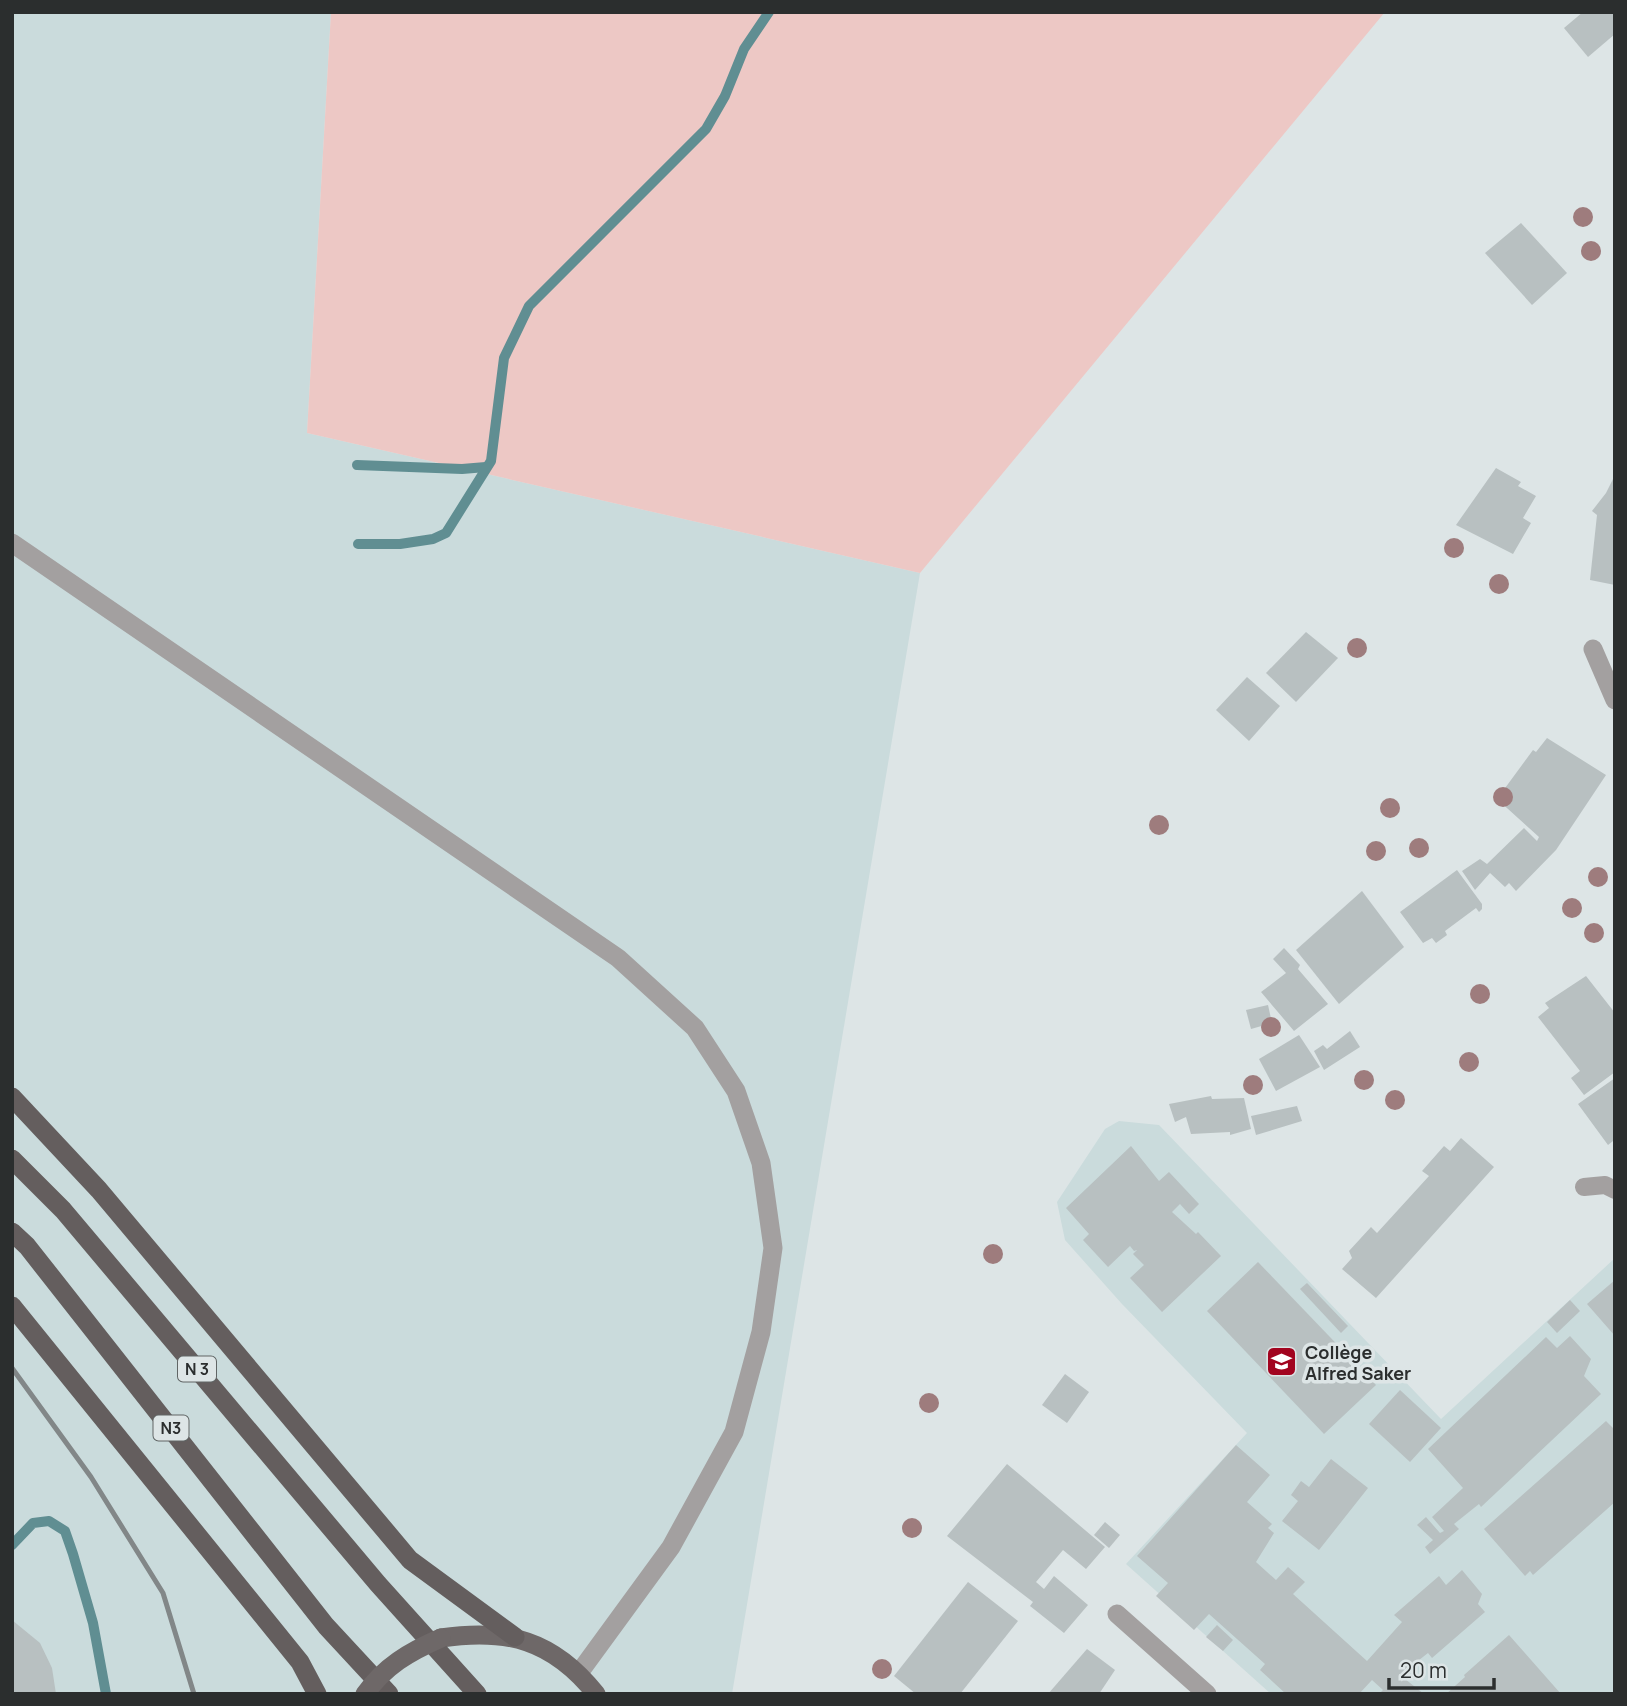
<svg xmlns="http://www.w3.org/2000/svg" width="1627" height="1706" font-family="Manrope,sans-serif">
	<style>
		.built { fill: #cadbdc }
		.green { fill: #edc8c5 }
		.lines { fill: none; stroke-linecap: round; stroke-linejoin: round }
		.stream { stroke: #608e92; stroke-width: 10 }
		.building { fill: #b8c0c1 }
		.service { stroke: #a3a0a0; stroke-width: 18 }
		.minor { stroke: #a3a0a0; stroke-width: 19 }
		.primary { stroke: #6e6868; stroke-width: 19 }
		.trunk { stroke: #645e5e; stroke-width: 19 }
		.rail { stroke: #828788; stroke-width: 5 }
		.primary-bridge { stroke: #6e6868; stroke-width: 19 }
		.tree { fill: #9e7c7d }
		.labels { text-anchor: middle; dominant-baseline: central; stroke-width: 7; stroke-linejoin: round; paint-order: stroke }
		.shield { fill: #dde5e6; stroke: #606565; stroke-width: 2 }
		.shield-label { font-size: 16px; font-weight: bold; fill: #2b2e2e }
		.poi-label { font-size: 18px; font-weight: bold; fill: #2b2e2e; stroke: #dde5e6; text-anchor: start }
	</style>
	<rect width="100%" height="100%" fill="#dde5e6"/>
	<!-- built -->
	<g class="built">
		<polygon points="12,12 331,12 307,433 920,573 732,1694 12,1694"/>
		<polygon points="1119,1121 1159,1125 1441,1419 1615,1258 1615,1694 1271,1694 1126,1564 1247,1433 1122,1304 1065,1240 1057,1202 1105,1129"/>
	</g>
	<!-- green -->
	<polygon class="green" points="331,12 1385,12 920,573 307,433"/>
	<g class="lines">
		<!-- stream -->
		<g class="stream">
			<polyline points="357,465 462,469 486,467"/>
			<polyline points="358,544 400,544 433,539 446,533 491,461 504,358 529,306 706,129 725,96 744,49 769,12"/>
			<polyline points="12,1545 33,1523 49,1521 65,1531 73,1554 93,1623 106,1694"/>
		</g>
	</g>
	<!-- building -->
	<g class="building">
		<polygon points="1583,12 1615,12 1615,34 1588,57 1564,28"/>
		<polygon points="1521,223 1567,273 1532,305 1485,253"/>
		<polygon points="1496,468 1521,482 1518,486 1536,496 1523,518 1531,523 1513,554 1456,525"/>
		<polygon points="1615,475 1615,585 1590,580 1597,515 1592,511 1606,493"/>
		<polygon points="1306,632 1338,658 1296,702 1266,673"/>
		<polygon points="1247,677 1280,706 1249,741 1216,710"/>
		<polygon points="1547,738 1606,775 1556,850 1516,891 1509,883 1505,887 1490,873 1475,890 1462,871 1480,859 1487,864 1524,828 1537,841 1539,837 1497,799 1533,750 1536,752"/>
		<polygon points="1457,870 1482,904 1482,909 1479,912 1476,908 1445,931 1447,935 1436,943 1432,938 1423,943 1400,912"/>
		<polygon points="1362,891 1404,947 1339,1004 1296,950"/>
		<polygon points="1284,948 1300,965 1298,969 1328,1004 1294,1031 1261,992 1286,973 1273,959"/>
		<polygon points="1586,976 1615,1013 1615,1072 1584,1095 1571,1078 1580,1071 1538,1017 1549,1008 1545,1003"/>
		<polygon points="1268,1005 1272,1023 1251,1029 1246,1010"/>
		<polygon points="1350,1031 1360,1047 1324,1070 1314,1051 1323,1045 1327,1049"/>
		<polygon points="1299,1035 1320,1067 1276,1091 1259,1059"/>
		<polygon points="1615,1078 1615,1143 1613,1141 1608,1145 1578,1104"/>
		<polygon points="1211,1096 1212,1099 1244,1098 1251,1129 1230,1135 1230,1132 1191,1134 1186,1117 1175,1122 1169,1104"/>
		<polygon points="1297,1106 1302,1121 1256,1135 1251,1116"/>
		<polygon points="1461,1138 1494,1167 1376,1298 1342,1269 1352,1258 1349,1251 1371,1227 1377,1233 1429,1176 1422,1171 1444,1146 1450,1151"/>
		<polygon points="1131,1146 1159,1181 1169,1172 1199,1204 1189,1214 1180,1204 1172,1212 1196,1234 1198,1232 1221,1256 1162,1312 1130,1278 1144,1265 1133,1254 1137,1250 1134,1251 1130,1246 1108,1267 1083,1240 1089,1234 1066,1208"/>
		<polygon points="1258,1262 1376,1385 1324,1434 1207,1311"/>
		<polygon points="1615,1280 1615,1336 1587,1304"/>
		<polygon points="1307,1283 1348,1326 1341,1333 1300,1289"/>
		<polygon points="1570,1300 1580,1311 1557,1333 1547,1322"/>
		<polygon points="1570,1336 1591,1359 1584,1376 1601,1394 1481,1507 1479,1504 1454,1524 1459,1529 1430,1554 1425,1547 1433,1540 1417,1525 1426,1517 1440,1533 1444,1531 1432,1517 1463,1488 1428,1449 1546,1337 1557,1348"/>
		<polygon points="1065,1374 1089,1392 1067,1423 1042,1405"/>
		<polygon points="1400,1390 1441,1428 1410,1462 1369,1424"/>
		<polygon points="1606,1421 1615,1430 1615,1502 1533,1575 1530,1571 1525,1576 1484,1529"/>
		<polygon points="1236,1445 1270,1475 1247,1502 1272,1524 1268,1528 1274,1533 1256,1562 1276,1580 1288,1567 1305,1582 1293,1594 1367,1661 1402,1622 1394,1615 1439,1576 1446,1585 1462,1570 1482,1594 1478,1604 1485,1612 1432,1658 1428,1653 1400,1675 1424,1694 1379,1694 1383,1690 1372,1680 1359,1694 1286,1694 1260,1670 1265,1664 1209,1614 1194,1630 1156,1596 1168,1583 1137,1556"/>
		<polygon points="1331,1459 1368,1488 1319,1550 1282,1521 1298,1501 1291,1495 1301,1481 1309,1487"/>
		<polygon points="1007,1464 1105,1547 1086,1569 1063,1550 1036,1582 1044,1589 1054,1576 1088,1605 1064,1633 1030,1606 1033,1602 947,1536"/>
		<polygon points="1105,1522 1120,1535 1109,1548 1094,1535"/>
		<polygon points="968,1582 1018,1621 960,1694 916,1694 894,1676"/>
		<polygon points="12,1620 40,1643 52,1668 56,1694 12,1694"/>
		<polygon points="1217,1625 1233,1640 1223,1651 1206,1637"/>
		<polygon points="1509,1635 1561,1694 1446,1694 1465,1677 1464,1675"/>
		<polygon points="1087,1649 1115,1670 1099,1694 1048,1694"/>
	</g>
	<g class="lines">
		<!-- service -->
		<polyline class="service" points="1584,1187 1605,1185 1615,1190"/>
		<!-- minor -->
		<g class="minor">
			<polyline points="12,543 618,958 695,1028 736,1091 761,1163 773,1248 761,1332 734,1432 671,1547 579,1673"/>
			<polyline points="1593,649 1615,700"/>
			<polyline points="1117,1614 1207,1694"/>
		</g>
		<!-- primary -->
		<path class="primary" d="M441 1638C507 1628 553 1640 596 1694"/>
		<!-- trunk -->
		<g class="trunk">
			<polyline points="12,1097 99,1190 410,1560 515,1637"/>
			<polyline points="12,1159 63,1210 378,1584 477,1694"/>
			<polyline points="12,1232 27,1246 326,1626 389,1694"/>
			<polyline points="12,1306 300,1662 317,1694"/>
		</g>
		<!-- rail -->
		<polyline class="rail" points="12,1368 91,1477 163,1593 194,1694"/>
		<!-- primary-bridge -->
		<path class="primary-bridge" d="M365 1694C385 1666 409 1652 441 1638"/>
	</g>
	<!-- trees -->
	<g class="tree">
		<circle cx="1583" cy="217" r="10"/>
		<circle cx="1591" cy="251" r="10"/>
		<circle cx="1454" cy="548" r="10"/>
		<circle cx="1499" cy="584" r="10"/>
		<circle cx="1357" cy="648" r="10"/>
		<circle cx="1503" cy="797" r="10"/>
		<circle cx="1390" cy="808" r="10"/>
		<circle cx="1159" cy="825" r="10"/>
		<circle cx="1419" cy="848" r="10"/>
		<circle cx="1376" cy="851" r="10"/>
		<circle cx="1598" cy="877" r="10"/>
		<circle cx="1572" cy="908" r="10"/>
		<circle cx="1594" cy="933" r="10"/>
		<circle cx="1480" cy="994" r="10"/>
		<circle cx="1271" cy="1027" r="10"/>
		<circle cx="1469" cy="1062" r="10"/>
		<circle cx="1364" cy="1080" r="10"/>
		<circle cx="1253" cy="1085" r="10"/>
		<circle cx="1395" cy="1100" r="10"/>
		<circle cx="993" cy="1254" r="10"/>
		<circle cx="929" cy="1403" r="10"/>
		<circle cx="912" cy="1528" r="10"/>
		<circle cx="882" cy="1669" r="10"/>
	</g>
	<!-- icons -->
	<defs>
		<symbol id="school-square" viewBox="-11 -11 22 22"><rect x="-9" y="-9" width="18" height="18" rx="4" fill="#a2041f" stroke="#dde5e6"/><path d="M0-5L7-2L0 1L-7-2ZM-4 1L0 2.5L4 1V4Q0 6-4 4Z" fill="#fff"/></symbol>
	</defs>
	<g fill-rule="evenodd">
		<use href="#school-square" x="1264" y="1344" width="35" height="35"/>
	</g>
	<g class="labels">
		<!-- shield labels -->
		<g class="shield">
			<rect x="178" y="1356.5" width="38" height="25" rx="5"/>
			<rect x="153.5" y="1415.5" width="35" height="25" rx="5"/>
		</g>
		<g class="shield-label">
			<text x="197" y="1369">N 3</text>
			<text x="171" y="1428">N3</text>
		</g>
		<!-- poi labels -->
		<g class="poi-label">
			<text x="1305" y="1352">Collège<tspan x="1305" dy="21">Alfred Saker</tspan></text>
		</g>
	</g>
	<!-- border -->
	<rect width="1627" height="1706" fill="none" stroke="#2b2e2e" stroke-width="28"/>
	<!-- scale -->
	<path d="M1389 1678v10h105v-10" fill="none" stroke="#2b2e2e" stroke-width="3.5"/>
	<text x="1400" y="1678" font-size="21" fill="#2b2e2e" stroke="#dde5e6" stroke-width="5" paint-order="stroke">20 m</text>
</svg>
